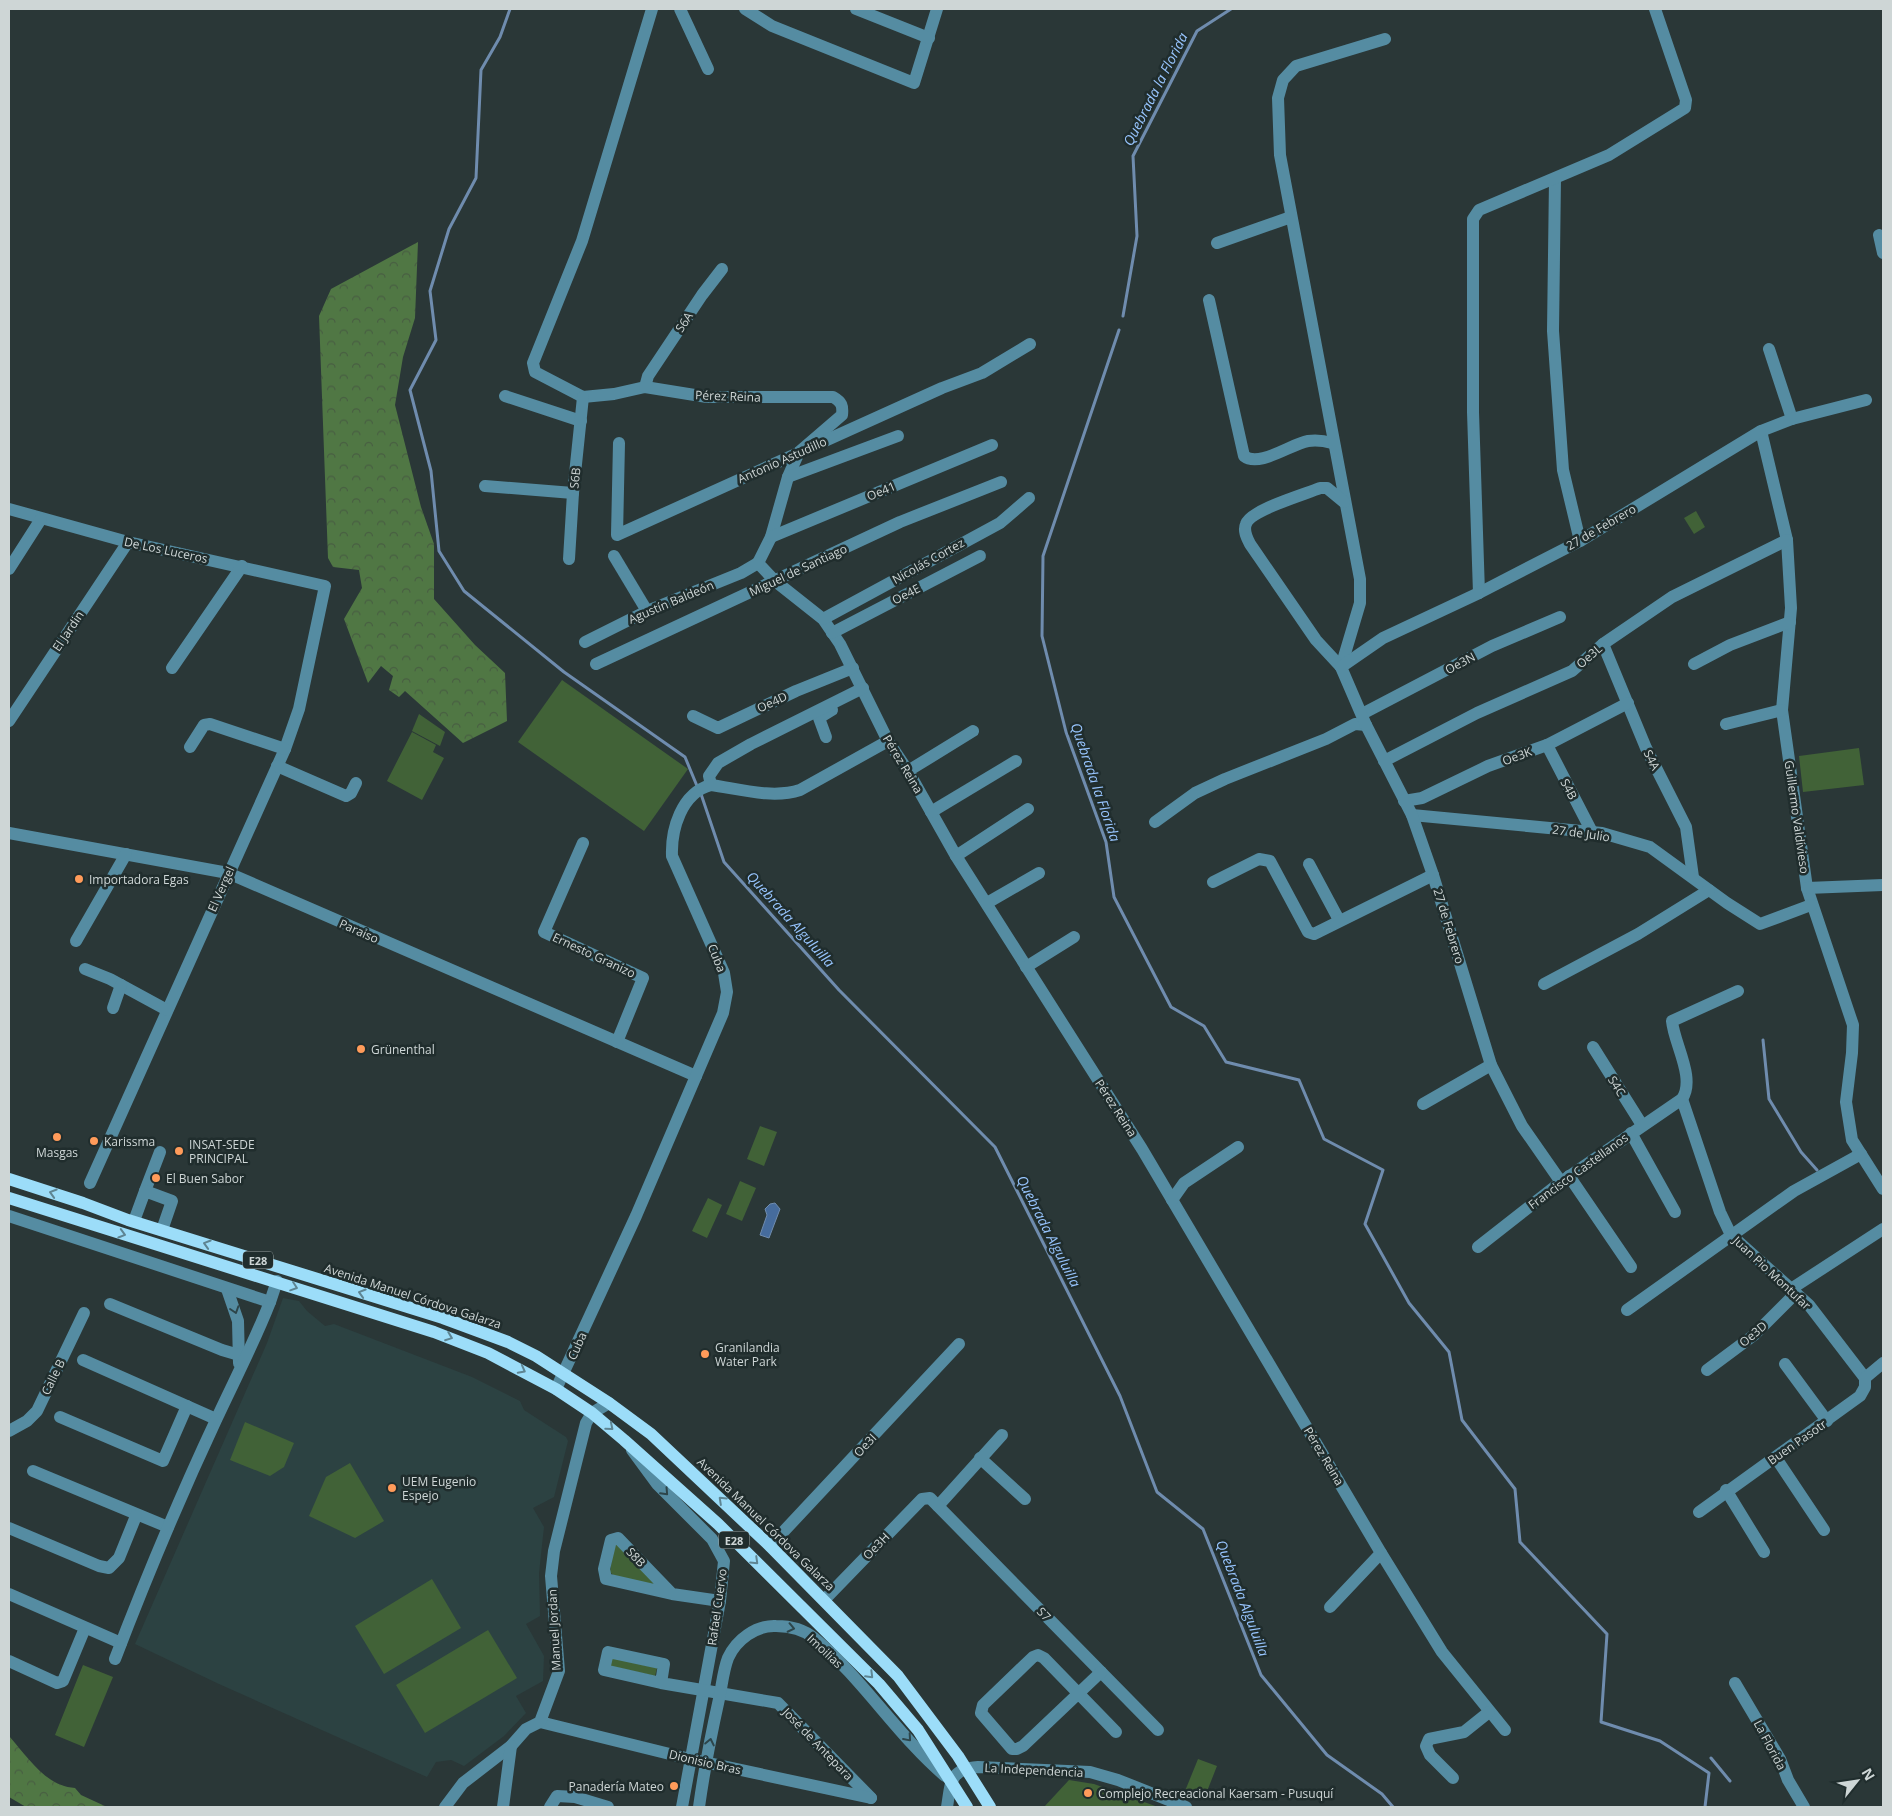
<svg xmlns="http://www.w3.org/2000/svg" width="1892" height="1816" font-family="'Open Sans',sans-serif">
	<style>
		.built { fill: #2c4242 }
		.forest { fill: url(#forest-crowns) }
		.park { fill: #416237 }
		.water { fill: #466c9d; stroke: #6f8cae }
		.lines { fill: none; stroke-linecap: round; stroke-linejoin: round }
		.stream { stroke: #6f8cae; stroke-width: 3 }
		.minor { stroke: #558ca2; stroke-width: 12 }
		.major { stroke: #9cddf9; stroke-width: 12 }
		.oneway { stroke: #5e8593 }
		.oneway2 { stroke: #2d454a }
		.poi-dot { fill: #ff9b5a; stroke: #202d2d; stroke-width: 2 }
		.labels { text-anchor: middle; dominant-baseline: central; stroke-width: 5; stroke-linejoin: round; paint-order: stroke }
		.shield { fill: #202d2d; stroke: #9aa3a3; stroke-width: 1 }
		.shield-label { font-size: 11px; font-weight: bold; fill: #ced6d6 }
		.street-label { font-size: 12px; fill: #ced6d6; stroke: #202d2d }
		.poi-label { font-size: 12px; fill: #ced6d6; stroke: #202d2d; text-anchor: start }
		.water-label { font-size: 14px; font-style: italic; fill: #97c4fd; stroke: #202d2d }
	</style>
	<defs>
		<pattern id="forest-crowns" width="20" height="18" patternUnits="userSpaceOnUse" patternTransform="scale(1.25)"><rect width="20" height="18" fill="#507744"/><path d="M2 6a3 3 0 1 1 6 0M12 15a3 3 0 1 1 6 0" fill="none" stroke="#485e42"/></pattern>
	</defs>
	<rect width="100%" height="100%" fill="#2a3737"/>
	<!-- built -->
	<polygon class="built" points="283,1298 299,1301 307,1311 325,1326 334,1324 472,1377 520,1401 524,1410 566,1437 568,1441 554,1497 533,1508 544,1527 539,1573 540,1616 526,1624 544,1656 543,1681 516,1696 526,1713 504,1736 464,1766 451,1760 436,1762 427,1777 219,1684 135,1644 267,1343"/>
	<!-- forest -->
	<g class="forest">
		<polygon points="418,242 415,318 403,357 395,405 421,507 434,544 434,599 475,645 505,673 507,721 463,743 405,691 399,697 389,690 393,676 381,666 368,683 344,619 362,588 359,570 333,567 328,558 319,316 331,289"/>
		<path d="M9 1736C28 1757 45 1786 75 1788L81 1795 107 1807H26L9 1797Z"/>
	</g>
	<!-- park -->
	<g class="park">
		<polygon points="1696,511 1705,527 1694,534 1684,518"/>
		<polygon points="562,680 688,769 644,831 518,742"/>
		<polygon points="419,714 445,732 440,746 412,731"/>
		<polygon points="412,732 436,745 433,752 444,758 422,800 387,781"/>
		<polygon points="1859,748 1864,785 1803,792 1799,756"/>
		<polygon points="760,1126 777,1132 764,1166 747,1159"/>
		<polygon points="740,1181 756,1188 742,1221 726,1214"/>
		<polygon points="708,1198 722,1205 707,1238 692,1231"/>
		<polygon points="245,1422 294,1443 284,1467 270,1476 230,1460"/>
		<polygon points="350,1463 384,1521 355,1538 309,1516 326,1477"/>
		<polygon points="617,1544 658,1585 615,1577 610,1572 614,1545"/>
		<polygon points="432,1579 461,1628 384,1674 355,1626"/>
		<polygon points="488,1630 517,1678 425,1733 396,1685"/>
		<polygon points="612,1658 657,1668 655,1676 610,1666"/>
		<polygon points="83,1665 113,1677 84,1747 55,1735"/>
		<polygon points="1198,1759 1217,1766 1204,1799 1185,1791"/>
		<polygon points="1069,1780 1094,1784 1158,1807 1044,1807"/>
	</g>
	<!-- water -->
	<polygon class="water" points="775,1203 780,1209 769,1238 760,1235 767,1215 765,1209 770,1204"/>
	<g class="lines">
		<!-- stream -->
		<g class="stream">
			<polyline points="510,9 500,37 481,70 476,178 449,229 430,291 436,340 410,390 431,471 439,551 464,591 564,672 685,757 697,786"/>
			<polyline points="1123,316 1137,236 1133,156 1197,31 1231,9"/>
			<polyline points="1119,330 1043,556 1042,636 1066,732 1106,842 1114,897 1171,1007 1204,1026 1226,1062 1299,1080 1324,1139 1383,1170 1365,1224 1409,1303 1449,1352 1462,1420 1515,1489 1520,1542 1607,1634 1601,1722 1660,1741 1709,1773 1705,1807"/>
			<polyline points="701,794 724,862 839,990 995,1147 1120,1396 1157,1492 1203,1529 1261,1675 1327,1755 1382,1794 1393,1807"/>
			<polyline points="1763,1040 1769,1099 1801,1152 1817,1170"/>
			<polyline points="1711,1758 1730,1781"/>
		</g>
		<!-- minor -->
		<g class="minor">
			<path d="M652 9 582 241 533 363 535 372 583 397 614 394 645 387 707 397H833C842 402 843 406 842 415L799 452 788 477 771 537 758 563 775 581 823 619 840 644 888 741 908 771 956 856 1142 1149 1381 1553 1442 1652 1505 1730"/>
			<polyline points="680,9 708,69"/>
			<polyline points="745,9 772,26 914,83 937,9"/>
			<polyline points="856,9 929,38"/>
			<polyline points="1555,179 1553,331 1563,470 1580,541"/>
			<polyline points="1879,235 1883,253"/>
			<polyline points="1217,243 1291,217"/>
			<path d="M1209 300 1244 456C1259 468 1291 444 1308 441 1316 440 1325 441 1332 443"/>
			<polyline points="1769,349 1792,419"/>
			<polyline points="645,387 648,376 702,295 722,269"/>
			<polyline points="505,396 581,421"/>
			<polyline points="1761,431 1787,540 1791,608 1782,710 1807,888 1853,1025 1852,1053 1846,1102 1852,1140 1883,1189"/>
			<polyline points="619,443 617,535 942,388 982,373 1030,344"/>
			<polyline points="788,477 898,436"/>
			<polyline points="485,486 573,493"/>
			<polyline points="9,509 128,542 325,586 299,709 285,749 90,1183"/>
			<polyline points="771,537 992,445"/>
			<polyline points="614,556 647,611"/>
			<polyline points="569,559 573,493 583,397"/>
			<polyline points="9,569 41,519"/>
			<polyline points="1479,593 1473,412 1473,219 1479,210 1609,155 1685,108 1686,100 1655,9"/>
			<polyline points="823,619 1000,523 1029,498"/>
			<polyline points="832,633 980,556"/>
			<polyline points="585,642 647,611 741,573 758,563"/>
			<polyline points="1603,644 1646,748 1686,827 1693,877"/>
			<polyline points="596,664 900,522 1001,482"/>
			<polyline points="1694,664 1730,645 1790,622"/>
			<polyline points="1341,667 1360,603 1360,579 1280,155 1278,98 1283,80 1296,66 1385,39"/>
			<path d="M1341 667 1316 640 1250 544C1247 538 1243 531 1246 524 1250 510 1306 494 1320 488H1327L1344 502"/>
			<polyline points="172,668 242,566"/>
			<polyline points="1362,714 1492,646 1560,617"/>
			<polyline points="693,716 718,728 796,691 853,668"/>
			<polyline points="9,721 128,542"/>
			<polyline points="1726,724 1782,710"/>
			<polyline points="826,737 819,718 832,710"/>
			<polyline points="1547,745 1592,832"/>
			<polyline points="190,747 204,725 210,724 285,749"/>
			<polyline points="1384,761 1477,713 1572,671 1603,644 1672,597 1787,540"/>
			<polyline points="277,766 346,796 351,793 356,783"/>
			<polyline points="908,771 973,731"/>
			<polyline points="711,785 709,776 718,763 751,744 863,688"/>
			<polyline points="1404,801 1422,798 1488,766 1547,745 1628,703"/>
			<polyline points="931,812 1016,761"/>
			<polyline points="1412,815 1602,833 1650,847 1727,903 1760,924 1811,905"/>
			<polyline points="1155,822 1195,793 1225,779 1326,739 1355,724 1366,725"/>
			<polyline points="9,833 228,873 696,1076"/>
			<polyline points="583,843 544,932 643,978 617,1042"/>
			<polyline points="956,856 1028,809"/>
			<polyline points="1309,864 1339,920"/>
			<polyline points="1213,882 1259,859 1270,861 1308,932 1314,934 1433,875"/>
			<polyline points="1807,888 1883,885"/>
			<polyline points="987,903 1039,873"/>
			<polyline points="76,941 126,854"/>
			<polyline points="1026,967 1074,937"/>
			<polyline points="85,969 110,979 167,1010"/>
			<polyline points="1544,984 1638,934 1709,890"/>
			<polyline points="113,1008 121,985"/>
			<polyline points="1593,1047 1642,1125"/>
			<polyline points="1682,1099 1720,1212 1731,1235 1809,1305 1865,1378"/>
			<polyline points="1423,1104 1491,1065"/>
			<polyline points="1631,1133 1675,1212"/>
			<polyline points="1569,1176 1631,1267"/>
			<polyline points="1561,1182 1522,1126 1491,1065 1433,875 1412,815 1366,725 1341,667 1383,638 1479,593 1580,541 1761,431 1792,419 1866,400"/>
			<polyline points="145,1191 160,1152"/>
			<polyline points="1172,1200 1184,1183 1238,1147"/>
			<polyline points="9,1216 270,1302 277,1281"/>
			<polyline points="134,1221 145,1191 172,1201 162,1230"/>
			<path d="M1478 1247 1561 1182 1682 1099C1696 1078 1674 1044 1672 1021L1738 991"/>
			<polyline points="227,1289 238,1321 239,1363"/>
			<polyline points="1791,1289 1883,1229"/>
			<polyline points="110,1304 222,1350 239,1355"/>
			<polyline points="1627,1310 1794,1191 1861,1154"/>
			<polyline points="83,1360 216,1419"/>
			<polyline points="1785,1364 1827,1421"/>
			<polyline points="1707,1370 1754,1335 1796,1293"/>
			<path d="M556 1389 636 1216 723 1013 727 992 724 973 672 856C671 830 681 793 711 785 739 789 773 799 800 790L888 741"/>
			<polyline points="60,1417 163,1461 187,1406"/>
			<polyline points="9,1431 27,1421 37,1411 84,1313"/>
			<polyline points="632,1450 657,1484 712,1539 724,1561 720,1601 682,1807"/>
			<polyline points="980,1458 1025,1499"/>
			<polyline points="1776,1458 1824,1530"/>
			<polyline points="33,1471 168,1527"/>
			<polyline points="1726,1490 1764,1552"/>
			<polyline points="938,1506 1002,1435"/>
			<polyline points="1699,1512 1860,1396 1865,1387 1865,1378 1883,1363"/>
			<polyline points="9,1528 99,1566 109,1568 119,1558 136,1516"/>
			<polyline points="770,1546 959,1344"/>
			<polyline points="9,1594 121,1643"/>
			<polyline points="672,1594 618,1538 611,1540 604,1569 606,1579 672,1594 720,1601"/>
			<polyline points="825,1599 922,1499 930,1498 1158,1730"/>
			<polyline points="1330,1607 1381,1553"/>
			<path d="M115 1659C146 1578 179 1499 216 1420 234 1381 254 1343 270 1302"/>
			<polyline points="9,1661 57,1683 63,1681 85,1628"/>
			<polyline points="1101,1672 1023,1746 1017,1749 1012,1749 981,1713 983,1705 1033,1657 1038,1655 1044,1658 1116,1732"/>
			<polyline points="661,1683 664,1664 608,1652 604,1670 661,1683 778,1703 871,1798"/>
			<polyline points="1735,1683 1780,1759 1788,1780 1804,1807"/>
			<polyline points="540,1722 690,1759 871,1798"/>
			<polyline points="1453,1778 1430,1755 1426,1746 1429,1739 1464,1732 1489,1712"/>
			<polyline points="445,1807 463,1783 511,1746 526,1729 540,1722 559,1671 551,1576 554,1551 586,1423 592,1413 609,1403"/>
			<polyline points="503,1807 511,1746"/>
			<polyline points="550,1807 557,1796 575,1797 608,1807"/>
			<path d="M699 1807C704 1771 711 1735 719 1699 722 1686 723 1671 728 1658 736 1640 756 1625 776 1626 790 1626 803 1629 814 1638 863 1679 897 1735 945 1776"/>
			<path d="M947 1807C951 1783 949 1769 978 1767L1090 1772 1118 1780 1186 1807"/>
		</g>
		<!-- major -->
		<g class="major">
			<polyline points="9,1179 83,1203 128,1220 443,1318 508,1342 536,1356 609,1403 651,1434 770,1546 898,1676 958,1756 990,1807"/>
			<polyline points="9,1198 434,1332 488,1353 556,1389 592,1413 624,1440 718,1524 879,1684 918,1730 967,1807"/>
		</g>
	</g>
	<!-- one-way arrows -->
	<defs><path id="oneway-chevron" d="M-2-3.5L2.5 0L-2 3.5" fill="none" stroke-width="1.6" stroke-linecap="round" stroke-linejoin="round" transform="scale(1.25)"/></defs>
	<g class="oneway">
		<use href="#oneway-chevron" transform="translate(53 1193) rotate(-163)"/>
		<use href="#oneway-chevron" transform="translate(122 1234) rotate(16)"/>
		<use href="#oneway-chevron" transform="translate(207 1244) rotate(-163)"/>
		<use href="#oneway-chevron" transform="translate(294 1287) rotate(19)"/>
		<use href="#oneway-chevron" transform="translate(362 1293) rotate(-163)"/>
		<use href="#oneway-chevron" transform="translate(449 1337) rotate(21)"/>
		<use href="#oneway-chevron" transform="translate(522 1370) rotate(28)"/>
		<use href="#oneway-chevron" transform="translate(610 1427) rotate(40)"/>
		<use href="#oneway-chevron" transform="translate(722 1500) rotate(-137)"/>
		<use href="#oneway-chevron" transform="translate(755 1561) rotate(44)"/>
		<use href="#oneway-chevron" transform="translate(870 1675) rotate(45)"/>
	</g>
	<g class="oneway2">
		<use href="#oneway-chevron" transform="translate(235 1310) rotate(72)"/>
		<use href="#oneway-chevron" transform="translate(665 1492) rotate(47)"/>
		<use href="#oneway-chevron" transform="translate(791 1628) rotate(12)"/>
		<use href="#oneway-chevron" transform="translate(908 1738) rotate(49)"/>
		<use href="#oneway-chevron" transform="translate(710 1742) rotate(-78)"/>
	</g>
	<!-- markers -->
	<g class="poi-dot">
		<circle cx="79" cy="879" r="5"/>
		<circle cx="361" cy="1049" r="5"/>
		<circle cx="57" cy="1137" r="5"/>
		<circle cx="94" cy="1141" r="5"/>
		<circle cx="179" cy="1151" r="5"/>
		<circle cx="156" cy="1178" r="5"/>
		<circle cx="705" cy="1354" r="5"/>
		<circle cx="392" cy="1488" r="5"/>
		<circle cx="674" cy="1786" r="5"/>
		<circle cx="1088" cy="1793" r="5"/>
	</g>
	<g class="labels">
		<!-- shield labels -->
		<g class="shield">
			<rect x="243" y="1251.5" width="30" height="17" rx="4"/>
			<rect x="719" y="1531.5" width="30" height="17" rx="4"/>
		</g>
		<g class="shield-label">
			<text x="258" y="1260">E28</text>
			<text x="734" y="1540">E28</text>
		</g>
		<!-- street labels -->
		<g class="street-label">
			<text transform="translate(684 322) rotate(-57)">S6A</text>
			<text transform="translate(728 396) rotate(2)">Pérez Reina</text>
			<text transform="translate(782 460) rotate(-24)">Antonio Astudillo</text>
			<text transform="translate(575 478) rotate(-84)">S6B</text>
			<text transform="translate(881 491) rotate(-23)">Oe41</text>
			<text transform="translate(1601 527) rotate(-30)">27 de Febrero</text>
			<text transform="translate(166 550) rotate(12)">De Los Luceros</text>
			<text transform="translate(928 561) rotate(-29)">Nicolás Cortez</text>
			<text transform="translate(798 570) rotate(-25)">Miguel de Santiago</text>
			<text transform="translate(906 594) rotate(-27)">Oe4E</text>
			<text transform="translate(671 602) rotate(-23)">Agustín Baldeón</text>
			<text transform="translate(68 631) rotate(-56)">El Jardin</text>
			<text transform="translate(1589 656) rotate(-41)">Oe3L</text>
			<text transform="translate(1460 663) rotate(-28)">Oe3N</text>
			<text transform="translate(772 702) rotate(-25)">Oe4D</text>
			<text transform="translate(1517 756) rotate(-20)">Oe3K</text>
			<text transform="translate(1652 760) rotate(64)">S4A</text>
			<text transform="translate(903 764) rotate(59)">Pérez Reina</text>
			<text transform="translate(1569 789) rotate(62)">S4B</text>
			<text transform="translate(1797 817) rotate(82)">Guillermo Valdivieso</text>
			<text transform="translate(1581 833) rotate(8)">27 de Julio</text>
			<text transform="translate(221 889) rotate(-66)">El Vergel</text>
			<text transform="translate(1449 926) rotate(73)">27 de Febrero</text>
			<text transform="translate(359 931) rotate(24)">Paraiso</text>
			<text transform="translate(594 955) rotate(25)">Ernesto Granizo</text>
			<text transform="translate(717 958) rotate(68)">Cuba</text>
			<text transform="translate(1617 1086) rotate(58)">S4C</text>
			<text transform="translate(1116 1108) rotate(57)">Pérez Reina</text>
			<text transform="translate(1578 1171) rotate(-36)">Francisco Castellanos</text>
			<text transform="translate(1772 1273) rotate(43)">Juan Pio Montufar</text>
			<text transform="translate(413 1296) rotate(18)">Avenida Manuel Córdova Galarza</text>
			<text transform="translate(1753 1334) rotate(-40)">Oe3D</text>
			<text transform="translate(577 1346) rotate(-66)">Cuba</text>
			<text transform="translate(53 1377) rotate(-64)">Calle B</text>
			<text transform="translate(1797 1442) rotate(-35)">Buen Pasotr</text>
			<text transform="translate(865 1445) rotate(-47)">Oe3I</text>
			<text transform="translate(1324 1456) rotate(59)">Pérez Reina</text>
			<text transform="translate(766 1524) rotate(44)">Avenida Manuel Córdova Galarza</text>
			<text transform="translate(876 1546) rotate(-46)">Oe3H</text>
			<text transform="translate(636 1557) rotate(46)">S8B</text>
			<text transform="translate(717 1607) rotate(-82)">Rafael Cuervo</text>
			<text transform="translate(1044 1614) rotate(46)">S7</text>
			<text transform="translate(554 1630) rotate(-93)">Manuel Jordan</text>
			<text transform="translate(825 1651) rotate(43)">Imoilias</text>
			<text transform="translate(818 1744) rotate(46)">José de Antepara</text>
			<text transform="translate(1770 1745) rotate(62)">La Florida</text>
			<text transform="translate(705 1762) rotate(13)">Dionisio Bras</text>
			<text transform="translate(1034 1770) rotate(3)">La Independencia</text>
		</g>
		<!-- poi labels -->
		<g class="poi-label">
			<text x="89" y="879">Importadora Egas</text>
			<text x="371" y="1049">Grünenthal</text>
			<text x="104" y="1141">Karissma</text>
			<text x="189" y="1144">INSAT-SEDE<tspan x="189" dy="14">PRINCIPAL</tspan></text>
			<text x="57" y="1152" text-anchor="middle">Masgas</text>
			<text x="166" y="1178">El Buen Sabor</text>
			<text x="715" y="1347">Granilandia<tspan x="715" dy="14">Water Park</tspan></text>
			<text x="402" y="1481">UEM Eugenio<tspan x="402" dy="14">Espejo</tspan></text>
			<text x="664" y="1786" text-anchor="end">Panadería Mateo</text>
			<text x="1098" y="1793">Complejo Recreacional Kaersam - Pusuquí</text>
		</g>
		<!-- water labels -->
		<g class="water-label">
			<text transform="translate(1155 89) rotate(-63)">Quebrada la Florida</text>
			<text transform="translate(1096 782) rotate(71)">Quebrada la Florida</text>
			<text transform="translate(791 919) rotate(48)">Quebrada Alguluilla</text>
			<text transform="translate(1049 1231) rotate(63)">Quebrada Alguluilla</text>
			<text transform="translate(1243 1598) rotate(69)">Quebrada Alguluilla</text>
		</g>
	</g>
	<!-- border -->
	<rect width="1892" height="1816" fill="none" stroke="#ced6d6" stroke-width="20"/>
	<!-- north arrow -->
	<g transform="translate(1857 1781) rotate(60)" stroke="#202d2d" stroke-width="4" paint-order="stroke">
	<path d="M0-4L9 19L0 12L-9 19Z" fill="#ced6d6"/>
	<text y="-8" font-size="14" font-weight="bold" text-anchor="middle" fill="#ced6d6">N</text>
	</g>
</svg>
